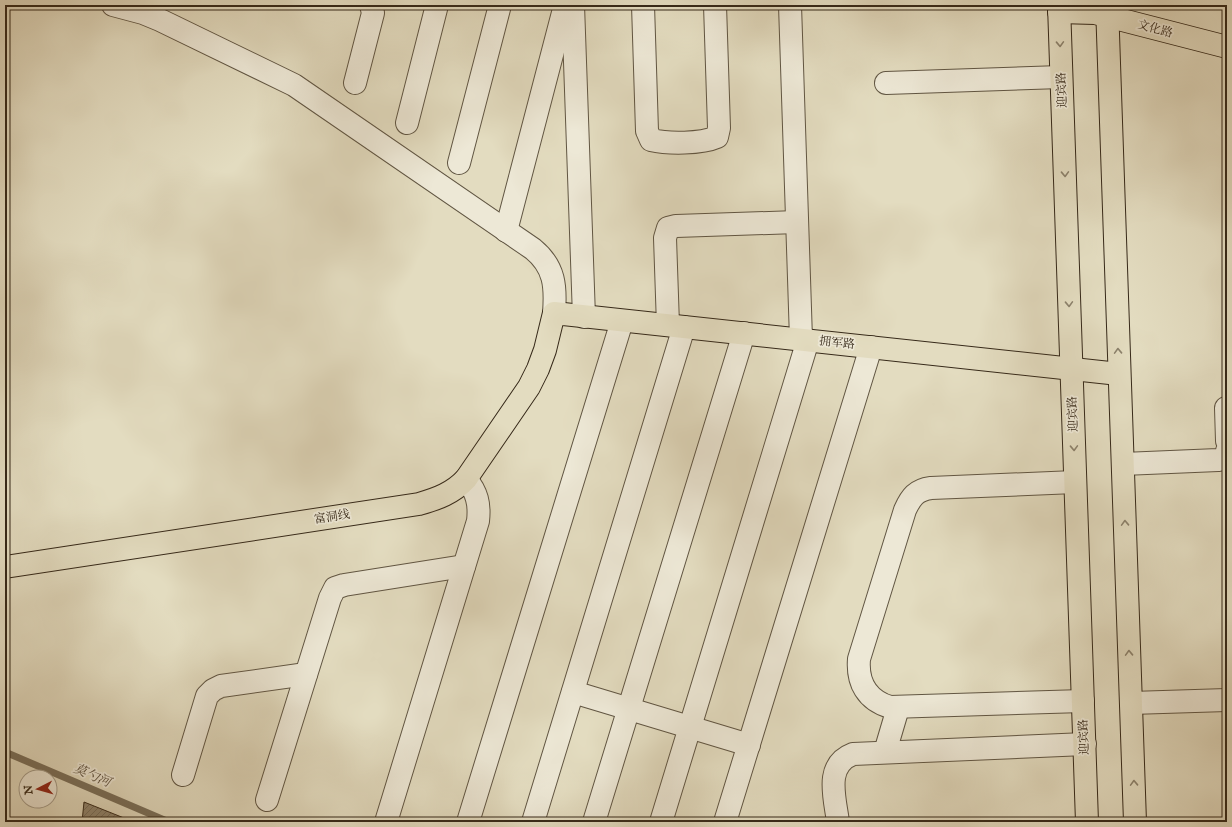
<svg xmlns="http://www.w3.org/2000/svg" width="1232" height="827" font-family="'IM FELL English','Noto Serif SC',serif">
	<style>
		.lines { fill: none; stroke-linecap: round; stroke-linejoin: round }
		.stream { stroke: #7a705b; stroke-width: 7 }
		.building { fill: url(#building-hatch); stroke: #362919; filter: url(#shadow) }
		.minor-casing { stroke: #615643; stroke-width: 24 }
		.major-casing { stroke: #362919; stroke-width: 24 }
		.minor { stroke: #ede8d6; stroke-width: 22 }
		.major { stroke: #e3dcc0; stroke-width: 22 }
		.oneway { stroke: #8c826c }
		.labels { text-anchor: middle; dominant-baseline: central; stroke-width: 3.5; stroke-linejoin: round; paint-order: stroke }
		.street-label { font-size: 12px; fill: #362919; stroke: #ede8d6 }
		.water-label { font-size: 13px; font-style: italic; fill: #584c3a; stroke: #ede8d6 }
	</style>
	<defs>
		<pattern id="building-hatch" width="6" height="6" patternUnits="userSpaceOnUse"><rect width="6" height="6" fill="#908670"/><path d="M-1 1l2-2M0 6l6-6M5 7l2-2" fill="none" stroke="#766e5b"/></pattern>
		<filter id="shadow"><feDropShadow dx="3.5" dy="3.5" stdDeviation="1" flood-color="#0004"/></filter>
	</defs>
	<rect width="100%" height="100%" fill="#e3dcc0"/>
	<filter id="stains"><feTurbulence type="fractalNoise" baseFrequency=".005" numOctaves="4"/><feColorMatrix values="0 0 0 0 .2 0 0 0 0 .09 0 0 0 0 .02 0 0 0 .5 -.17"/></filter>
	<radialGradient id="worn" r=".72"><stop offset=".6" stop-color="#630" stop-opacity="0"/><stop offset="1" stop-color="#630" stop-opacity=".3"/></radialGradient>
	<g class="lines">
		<!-- stream -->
		<polyline class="stream" points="5,752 169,822"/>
	</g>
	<!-- building -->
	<polygon class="building" points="84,802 134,822 82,822"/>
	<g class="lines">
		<defs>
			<g id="minor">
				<path d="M113 5 143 13 160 20 294 85 533 249C555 267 556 287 554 313"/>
				<polyline points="573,5 584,317"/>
				<path d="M643 5 647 131 651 140C668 144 701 144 717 137L719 128 715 5"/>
				<polyline points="790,5 801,339"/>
				<polyline points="355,83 373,13 371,5"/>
				<polyline points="886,83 1061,77"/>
				<polyline points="407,123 437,5"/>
				<polyline points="459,163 500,5"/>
				<polyline points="506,231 565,5"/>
				<polyline points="668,325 665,238 668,228 676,226 797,222"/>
				<polyline points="1226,408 1227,441"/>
				<polyline points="1123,464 1218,460 1226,458 1227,451"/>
				<path d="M1075 482 931 488C916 490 911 497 905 510L859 659C857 683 867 700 890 707L1083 701"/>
				<polyline points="573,692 749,745"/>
				<polyline points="1131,703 1227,700"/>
				<polyline points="885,752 898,708"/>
				<polyline points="183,775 207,696 213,690 221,686 306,674"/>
				<polyline points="267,800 330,598 335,588 344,585 464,566"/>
				<path d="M386 822 478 521C480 504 477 492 466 479"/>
				<polyline points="468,822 622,321"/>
				<polyline points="533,822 684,327"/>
				<polyline points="594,822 744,333"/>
				<polyline points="661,822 808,340"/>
				<polyline points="725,822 871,347"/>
				<path d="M838 822C835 798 824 765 853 754L1085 744"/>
			</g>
			<g id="major">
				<polyline points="1059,5 1087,822"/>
				<polyline points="1107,5 1135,822"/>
				<polyline points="1059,12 1095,13 1227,47"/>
				<path d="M5 567 419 504C437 499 453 493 466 479L529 387 538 369 545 350 554 313 1119 374"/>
			</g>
		</defs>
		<!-- minor casing -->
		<use href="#minor" class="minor-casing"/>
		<!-- major casing -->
		<use href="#major" class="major-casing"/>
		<!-- minor -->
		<use href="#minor" class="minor"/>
		<!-- major -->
		<use href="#major" class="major"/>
	</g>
	<!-- one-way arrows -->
	<defs><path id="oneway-chevron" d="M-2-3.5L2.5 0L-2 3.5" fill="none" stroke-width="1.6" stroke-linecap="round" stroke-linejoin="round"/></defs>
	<g class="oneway">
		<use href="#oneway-chevron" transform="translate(1060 44) rotate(88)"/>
		<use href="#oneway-chevron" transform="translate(1065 174) rotate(88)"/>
		<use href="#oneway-chevron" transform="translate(1069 304) rotate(88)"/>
		<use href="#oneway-chevron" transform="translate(1118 351) rotate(-92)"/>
		<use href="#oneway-chevron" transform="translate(1074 448) rotate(88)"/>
		<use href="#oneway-chevron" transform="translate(1125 523) rotate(-92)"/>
		<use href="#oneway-chevron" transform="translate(1129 653) rotate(-92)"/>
		<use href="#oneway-chevron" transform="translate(1134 783) rotate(-92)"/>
	</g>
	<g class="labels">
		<!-- street labels -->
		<g class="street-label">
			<text transform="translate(1155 29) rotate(15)">文化路</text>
			<text transform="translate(1062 90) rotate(-92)">迎宾路</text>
			<text transform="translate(837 343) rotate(6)">拥军路</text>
			<text transform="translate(1073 414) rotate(-92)">迎宾路</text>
			<text transform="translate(332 517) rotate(-9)">富洞线</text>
			<text transform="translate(1084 737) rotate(-92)">迎宾路</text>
		</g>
		<!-- water labels -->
		<g class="water-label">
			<text transform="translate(92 776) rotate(23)">莫勺河</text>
		</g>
	</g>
	<!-- margin -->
	<rect width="1232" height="827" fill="none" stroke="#e3dcc0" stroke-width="20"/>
	<rect x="6" y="6" width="1220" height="815" fill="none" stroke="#362919" stroke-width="2"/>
	<rect x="10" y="10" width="1212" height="807" fill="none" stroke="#362919"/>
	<!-- north arrow -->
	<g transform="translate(38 789) rotate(264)"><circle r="19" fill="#ede8d6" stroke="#a49c8a"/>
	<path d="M0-3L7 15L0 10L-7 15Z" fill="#8f2418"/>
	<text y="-6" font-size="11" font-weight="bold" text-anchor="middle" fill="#362919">N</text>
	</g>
	<rect width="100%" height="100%" filter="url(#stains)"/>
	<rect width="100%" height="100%" fill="url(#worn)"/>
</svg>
